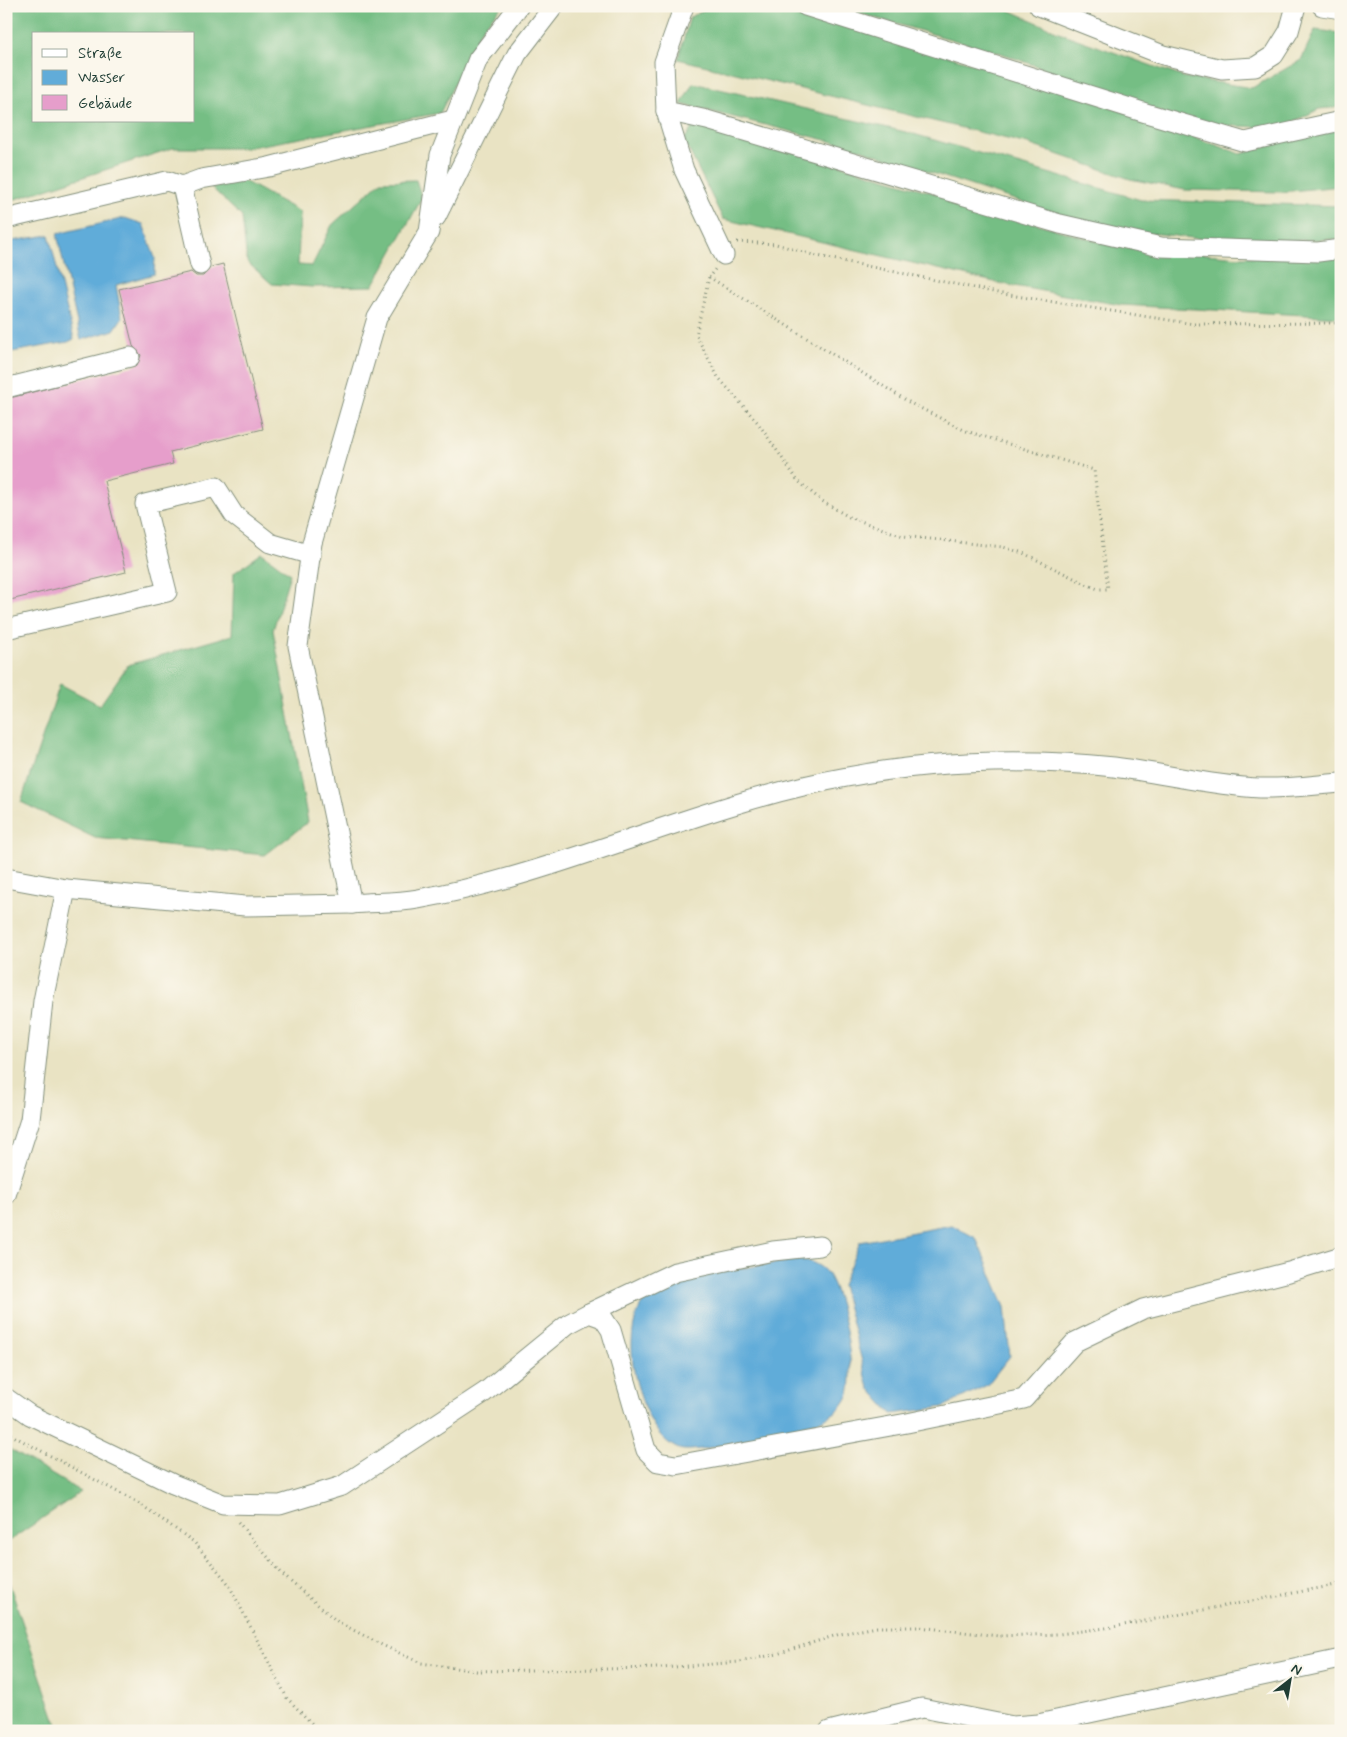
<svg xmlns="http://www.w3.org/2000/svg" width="1347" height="1737" font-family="Mynerve,sans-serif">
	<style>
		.forest { fill: #74be84; stroke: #4a7e5c; fill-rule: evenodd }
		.water { fill: #61acd9; stroke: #407486 }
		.building { fill: #e69ecb }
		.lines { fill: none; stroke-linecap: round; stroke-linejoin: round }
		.minor-casing { stroke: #84907c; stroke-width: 21 }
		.path { stroke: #84907c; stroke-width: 3; stroke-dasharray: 1 4; stroke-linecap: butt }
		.minor { stroke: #fff; stroke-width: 19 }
	</style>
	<rect width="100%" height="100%" fill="#fbf7ec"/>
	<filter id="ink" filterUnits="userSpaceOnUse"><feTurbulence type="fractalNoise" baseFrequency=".02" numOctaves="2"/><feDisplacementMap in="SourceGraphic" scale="10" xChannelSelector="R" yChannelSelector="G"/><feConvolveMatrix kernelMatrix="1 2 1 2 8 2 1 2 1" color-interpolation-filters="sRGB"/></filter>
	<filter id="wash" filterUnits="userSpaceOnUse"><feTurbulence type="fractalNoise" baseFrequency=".0096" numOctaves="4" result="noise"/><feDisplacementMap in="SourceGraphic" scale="20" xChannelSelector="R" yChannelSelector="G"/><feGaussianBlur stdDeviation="1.12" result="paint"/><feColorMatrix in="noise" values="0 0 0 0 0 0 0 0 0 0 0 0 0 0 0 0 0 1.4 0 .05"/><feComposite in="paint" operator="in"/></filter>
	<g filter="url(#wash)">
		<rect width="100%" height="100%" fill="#e9e3c3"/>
		<!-- forest -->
		<g class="forest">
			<path d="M6 6H502L481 30 440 113 245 148H173L6 202ZM34 34H194V121H34Z"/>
			<polygon points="714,6 772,6 1052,86 1241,154 1284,140 1341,128 1341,186 1281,192 1185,190 1130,179 1028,144 678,59 690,17"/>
			<polygon points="832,6 1000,6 1063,34 1183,77 1252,88 1301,60 1315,30 1341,33 1341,107 1319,109 1281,128 1193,124 1001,53"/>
			<polygon points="693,83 910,133 1141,200 1341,206 1341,239 1225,242 1143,232 1067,217 850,146 681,104"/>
			<polygon points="696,122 1112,246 1241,257 1341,254 1341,317 1121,305 1003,284 723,219 684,140"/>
			<polygon points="242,180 300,212 298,265 312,266 332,225 381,181 416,180 422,198 373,286 312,287 272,284 247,262 242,217 211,187"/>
			<polygon points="262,553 290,574 273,630 308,822 265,855 95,838 21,802 60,684 100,705 128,665 232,635 234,573"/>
			<polygon points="6,1447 81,1492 6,1543"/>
			<polygon points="6,1574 58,1728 6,1731"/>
		</g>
		<!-- water -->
		<g class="water">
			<polygon points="125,218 143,224 155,258 154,274 116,285 122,318 114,330 81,340 57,234"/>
			<polygon points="49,235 74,339 68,342 6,353 6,242"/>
			<polygon points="952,1225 976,1238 1005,1307 1010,1356 987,1385 943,1407 892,1414 869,1388 842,1285 860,1242"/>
			<path d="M804 1260C813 1262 821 1266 827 1273 841 1293 858 1374 848 1396 841 1411 831 1416 816 1422 792 1427 696 1456 679 1449 657 1440 645 1412 639 1391 629 1361 625 1305 659 1287 678 1277 702 1275 722 1272 750 1267 776 1262 804 1260Z"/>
		</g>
		<g id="blocks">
			<!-- building -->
			<polygon class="building" points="223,264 263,429 170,452 173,464 104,481 126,572 6,601 6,399 137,365 141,355 133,346 119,289 191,272 196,276 203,276 211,267"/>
		</g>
	</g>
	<g filter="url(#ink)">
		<use href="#blocks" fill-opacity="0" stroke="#84907c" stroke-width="1"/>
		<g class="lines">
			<defs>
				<g id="minor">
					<path d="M519 6 478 59 440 155 429 232 377 318 312 543 298 646 352 904C374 902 397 903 418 899 565 873 700 803 847 777 934 761 1026 758 1114 767 1162 773 1212 786 1260 788 1286 789 1315 785 1341 783"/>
					<polyline points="684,6 664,62 666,111 707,120 1060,224 1161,247 1318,252 1341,249"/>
					<polyline points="805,6 1146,113 1245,142 1341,121"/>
					<polyline points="1039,6 1163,55 1222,69 1255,67 1274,55 1289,31 1296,6"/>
					<polyline points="1322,6 1341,9"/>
					<polyline points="666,111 684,170 724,255"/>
					<polyline points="182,186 200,265"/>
					<polyline points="436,217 517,54 554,6"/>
					<polyline points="6,219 167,181 182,186 201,179 269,167 453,120"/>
					<polyline points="6,388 130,357"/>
					<polyline points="6,629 167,592 145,504 216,487 234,515 270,543 311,555"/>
					<polyline points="6,878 66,889 245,906 352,904"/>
					<polyline points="6,1195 30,1120 43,1001 66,889"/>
					<polyline points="589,1313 675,1272 773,1251 820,1246"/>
					<polyline points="6,1398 30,1415 173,1484 223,1504 280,1505 342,1486 485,1392 568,1324 589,1313 603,1318 611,1330 646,1450 658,1462 676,1465 907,1423 1024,1399 1075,1342 1143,1309 1289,1272 1341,1256"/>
					<polyline points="829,1731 922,1708 1013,1726 1038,1724 1341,1659"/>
				</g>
			</defs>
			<!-- minor casing -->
			<use href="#minor" class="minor-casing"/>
			<!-- path -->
			<g class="path">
				<polyline points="737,242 776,244 813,255 1003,294 1194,324 1341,323"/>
				<polyline points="709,277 912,404 966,431 1094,470 1108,589 1098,589 1088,585 1023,553 1003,547 903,536 849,517 822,501 798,481 758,423 718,377 696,335 709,277 716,268"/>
				<polyline points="6,1432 140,1504 194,1542 228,1583 287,1698 319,1731"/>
				<polyline points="238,1522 284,1576 338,1622 382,1645 421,1663 476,1671 662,1668 739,1662 777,1654 840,1634 877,1627 919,1627 999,1636 1059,1634 1113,1627 1341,1584"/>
			</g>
			<!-- minor -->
			<use href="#minor" class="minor"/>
		</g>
	</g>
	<!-- margin -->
	<rect width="1347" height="1737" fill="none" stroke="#fbf7ec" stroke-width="25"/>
	<!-- legend -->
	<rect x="32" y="32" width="162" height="90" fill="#fbf7ec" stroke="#a3ada2"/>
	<rect x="42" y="49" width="25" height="8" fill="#ffffff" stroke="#a3ada2"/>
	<text x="78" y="58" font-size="15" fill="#1f3d34">Straße</text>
	<rect x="42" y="70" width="25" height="15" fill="#61acd9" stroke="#a3ada2"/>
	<text x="78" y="82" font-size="15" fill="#1f3d34">Wasser</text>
	<rect x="42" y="95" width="25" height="15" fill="#e69ecb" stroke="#a3ada2"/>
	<text x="78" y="108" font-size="15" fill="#1f3d34">Gebäude</text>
	<!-- north arrow -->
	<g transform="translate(1290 1680) rotate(31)" stroke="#fbf7ec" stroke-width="4" paint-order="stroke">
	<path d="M0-4L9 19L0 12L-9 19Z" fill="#1f3d34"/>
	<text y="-8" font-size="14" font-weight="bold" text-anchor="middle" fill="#1f3d34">N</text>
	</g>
</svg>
